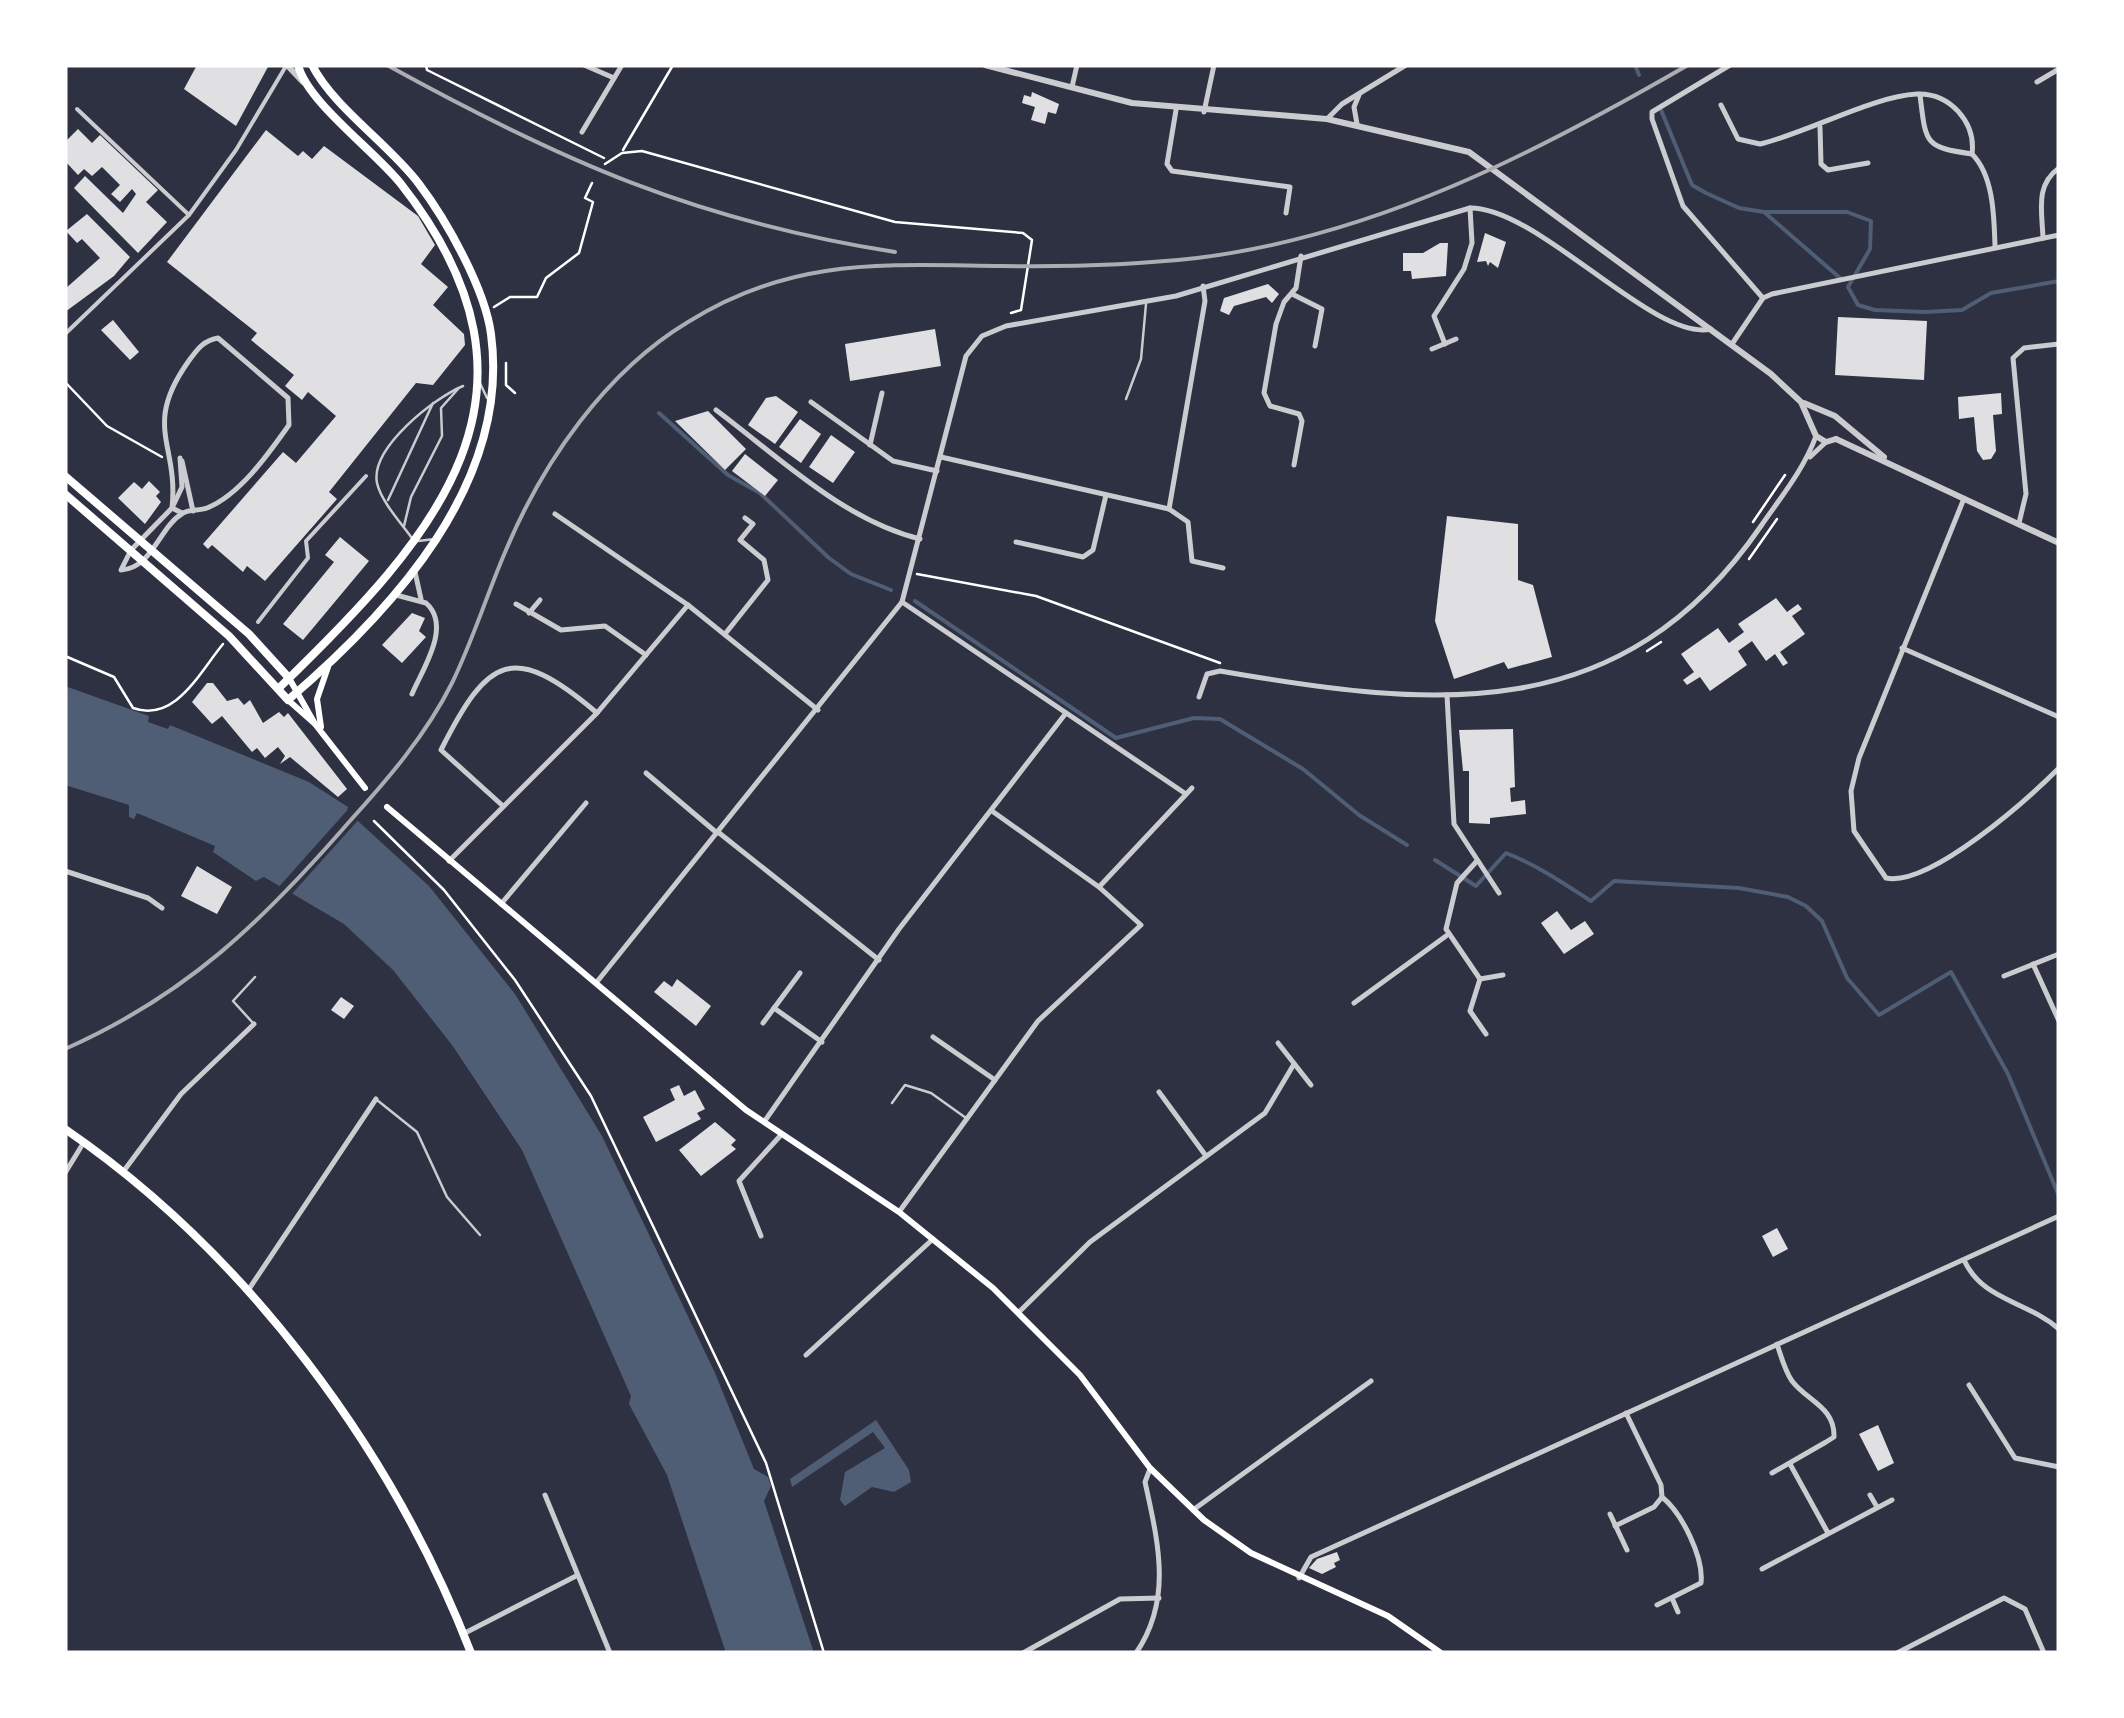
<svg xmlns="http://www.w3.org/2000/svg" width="2124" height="1718" font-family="'Sofia Sans Condensed',sans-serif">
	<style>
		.water { fill: #4f5d75 }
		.pier { fill: #2d3142 }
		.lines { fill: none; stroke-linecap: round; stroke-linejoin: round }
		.stream { stroke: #4f5d75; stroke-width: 4 }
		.building { fill: #e0e0e3 }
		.path { stroke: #fff; stroke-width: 2.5 }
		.service { stroke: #caccd0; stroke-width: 2.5 }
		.pedestrian { stroke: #caccd0; stroke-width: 4 }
		.minor { stroke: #caccd0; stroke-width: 5 }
		.tertiary { stroke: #caccd0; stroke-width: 6 }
		.secondary { stroke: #fff; stroke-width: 6 }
		.primary { stroke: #fff; stroke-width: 8 }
		.rail { stroke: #abadb3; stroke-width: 4 }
	</style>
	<rect width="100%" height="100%" fill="#2d3142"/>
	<!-- water -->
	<g class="water">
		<polygon points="65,686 149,716 148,722 168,729 170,725 309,782 348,807 347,811 429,886 515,994 602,1136 715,1373 754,1469 768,1477 771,1486 764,1501 814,1653 726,1653 667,1475 629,1404 631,1396 522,1150 452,1045 393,970 344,924 264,877 256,881 213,852 215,846 137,813 134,819 129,817 129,805 65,785"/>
		<polygon points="876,1420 909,1470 911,1482 894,1492 872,1487 845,1506 840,1500 845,1472 885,1448 873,1432 792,1487 790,1479"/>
	</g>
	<!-- pier -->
	<polygon class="pier" points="352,805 361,817 290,896 276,890"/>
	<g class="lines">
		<!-- stream -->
		<g class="stream">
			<polyline points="1635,65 1639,75"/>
			<polyline points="1661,110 1692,185 1706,193 1739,208 1764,212 1847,212 1871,221 1870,249 1848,287 1858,305 1875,310 1925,312 1962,310 1991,293 2059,281"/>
			<polyline points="1764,212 1840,278"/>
			<polyline points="659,413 728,475 760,493 829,558 851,574 891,590"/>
			<polyline points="915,601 1116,738 1194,718 1220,719 1303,769 1359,815 1407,845"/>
			<path d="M1435 860 1476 886 1506 853C1537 865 1563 883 1591 901L1614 881 1739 888 1788 897 1806 906 1822 921 1847 978 1879 1015 1951 972 2008 1074 2059 1196"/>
		</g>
	</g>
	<!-- building -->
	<g class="building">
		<polygon points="197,65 269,65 236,126 184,89"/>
		<polygon points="1032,92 1059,104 1056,114 1048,112 1045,124 1031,120 1035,107 1022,103 1024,95 1031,97"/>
		<polygon points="78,129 92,143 100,135 158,190 146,202 167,222 138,253 74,188 85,176 123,213 136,194 132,189 120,202 111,194 120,185 102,167 92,176 84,169 78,175 65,161 65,142"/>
		<polygon points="266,130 298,156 303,151 312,159 324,146 418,216 435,245 421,264 448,287 433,305 464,334 465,345 433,385 416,383 329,492 337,499 265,581 247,566 243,572 212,545 208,549 203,544 283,452 296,463 336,416 308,392 302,400 285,386 294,375 251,340 257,333 167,262"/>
		<polygon points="87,214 130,257 114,276 65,312 65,289 100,258 82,239 77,243 66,231"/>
		<polygon points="1485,233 1506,242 1498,268 1490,262 1488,266 1486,261 1477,262"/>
		<polygon points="1440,243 1448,243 1446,276 1412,279 1411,271 1403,271 1403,253 1423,253"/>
		<polygon points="1268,284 1279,294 1272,303 1266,297 1234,306 1229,315 1220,311 1224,298"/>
		<polygon points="1838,317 1927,321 1924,380 1835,375"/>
		<polygon points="113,320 139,352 130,360 101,330"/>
		<polygon points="935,329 941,366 850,381 845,344"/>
		<polygon points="2001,393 2002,414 1993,415 1996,451 1991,459 1983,460 1977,451 1974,417 1959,419 1958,397"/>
		<polygon points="776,396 798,412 775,444 748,425 766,398"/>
		<polygon points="708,411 746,449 725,470 675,421"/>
		<polygon points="800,419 821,434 801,463 779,447"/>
		<polygon points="831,435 855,452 833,483 809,467"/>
		<polygon points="745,454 778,480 765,496 732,471"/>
		<polygon points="149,481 160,492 156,496 161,502 145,524 118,498 134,482 142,489"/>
		<polygon points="1447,516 1518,524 1518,580 1533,585 1552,657 1508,669 1504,662 1454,679 1435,621"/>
		<polygon points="340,537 369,561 303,640 283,624 334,562 325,555"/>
		<polygon points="1776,598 1787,612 1798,604 1802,609 1792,616 1805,634 1780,652 1788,663 1783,666 1775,654 1766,661 1752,641 1738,651 1747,665 1710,691 1700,677 1687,685 1683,680 1694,672 1681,654 1718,628 1729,643 1744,632 1738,624"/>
		<polygon points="412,613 425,618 419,631 426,637 402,663 382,645"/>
		<polygon points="207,683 213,683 227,701 238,698 244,705 250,700 263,723 279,712 284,717 288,713 347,789 338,797 290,757 280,764 285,756 278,747 265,758 257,748 252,752 222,716 212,724 192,702"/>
		<polygon points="1513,729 1515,787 1510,788 1511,802 1525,800 1526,814 1490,818 1490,824 1469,823 1469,771 1463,771 1459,730"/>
		<polygon points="197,866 232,887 217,914 181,896"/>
		<polygon points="1557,911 1571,930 1585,921 1594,934 1564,954 1541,923"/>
		<polygon points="677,979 711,1006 696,1026 654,992 664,981 672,987"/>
		<polygon points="341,997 354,1006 344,1019 331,1010"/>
		<polygon points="679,1085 684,1096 695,1090 705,1109 697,1113 701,1119 656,1142 643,1117 675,1100 670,1089"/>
		<polygon points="715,1122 736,1140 731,1145 736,1149 701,1176 679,1150"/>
		<polygon points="1777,1228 1788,1249 1773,1257 1762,1236"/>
		<polygon points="1878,1425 1894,1463 1878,1471 1859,1434"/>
		<polygon points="1337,1552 1340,1560 1334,1563 1336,1567 1322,1574 1309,1568 1317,1559"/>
	</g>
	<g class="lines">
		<!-- path -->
		<g class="path">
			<polyline points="426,65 427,70 604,158"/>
			<polyline points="623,150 673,65"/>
			<polyline points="605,164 622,153 642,151 895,222 1023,233 1032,240 1021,310 1011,313"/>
			<polyline points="494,307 510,297 537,297 546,278 579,253 593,202 585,198 592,183"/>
			<polyline points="506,363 506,385 515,393"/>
			<polyline points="65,382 107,426 162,457"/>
			<polyline points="1753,522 1785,475"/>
			<polyline points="1749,559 1777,519"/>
			<polyline points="917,574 1036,596 1220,663"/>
			<polyline points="1647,651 1661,642"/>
			<path d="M65 656 114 677 133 708C175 723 199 673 223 644"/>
			<polyline points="374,821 444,890 515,980 591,1096 766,1463 824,1653"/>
		</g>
		<!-- service -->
		<g class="service">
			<polyline points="478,379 487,398"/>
			<polyline points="1126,399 1141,359 1146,304"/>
			<polyline points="388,500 433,403"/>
			<polyline points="404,526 411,497 442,436 441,408 458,389"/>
			<path d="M411 537C401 523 381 501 377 483 370 448 434 398 463 386"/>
			<polyline points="418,541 435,539"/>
			<polyline points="253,1023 233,1001 255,977"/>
			<polyline points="377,1100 417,1132 447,1197 480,1235"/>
			<polyline points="892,1103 905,1085 931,1093 966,1118"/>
		</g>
		<!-- pedestrian -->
		<g class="pedestrian">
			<polyline points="77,109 189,215"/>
			<polyline points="65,334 189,215 236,150 286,66"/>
			<polyline points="258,622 308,558 306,541 366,476"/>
		</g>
		<!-- minor -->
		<g class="minor">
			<polyline points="584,65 614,78"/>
			<polyline points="1730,65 1652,112 1652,119 1683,206 1762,297"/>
			<polyline points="2037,82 2059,69"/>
			<polyline points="1072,87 1077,65"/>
			<path d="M1920 95C1926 144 1924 147 1972 154"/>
			<path d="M1721 105 1738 139 1760 144C1807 133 1873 96 1917 94 1950 93 1976 122 1972 154 1994 176 1994 218 1995 246"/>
			<polyline points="1176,110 1167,164 1172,171 1290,187 1286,213"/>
			<polyline points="1204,112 1214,65"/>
			<polyline points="1327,119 1342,104 1406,65"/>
			<polyline points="1357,124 1354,107 1359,95"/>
			<polyline points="1820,127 1821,164 1828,170 1868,163"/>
			<polyline points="582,132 622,65"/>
			<path d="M2043 238C2042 211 2035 185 2059 168"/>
			<polyline points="1292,294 1322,309 1315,346"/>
			<path d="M218 338 288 398 289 425C269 453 240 495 207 508 199 511 190 509 183 513 159 527 153 568 121 570L131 550 172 508C179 444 142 427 188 362 197 350 202 341 218 338Z"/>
			<polyline points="1445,344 1434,316 1464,269 1472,243 1470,208"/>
			<polyline points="1732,344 1763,298 1772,294 2059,235"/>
			<polyline points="1432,349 1456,339"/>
			<polyline points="811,402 893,461 937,471"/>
			<path d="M716 410C779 457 843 520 920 539"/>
			<polyline points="870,445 882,393"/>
			<polyline points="941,457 1169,509 1205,301 1203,286"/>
			<polyline points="1810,457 1826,442"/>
			<polyline points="180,458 182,487 172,508 182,513"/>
			<polyline points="182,461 193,511"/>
			<polyline points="1294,465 1302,421 1299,414 1270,406 1264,393 1276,324 1284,302 1296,288 1301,256"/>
			<path d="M1963 501 1859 758 1851 791 1854 831 1886 878C1930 887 2028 799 2059 768"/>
			<polyline points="1169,509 1188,522 1192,561 1223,568"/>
			<polyline points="555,514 688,605 818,710"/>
			<polyline points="2019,523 2026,494 2013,358 2024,348 2059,344"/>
			<polyline points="1016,542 1083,557 1093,550 1106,495"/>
			<polyline points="415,572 421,599"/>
			<path d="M396 595 426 603C452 626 423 668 412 694"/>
			<polyline points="902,602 1186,794"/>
			<polyline points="516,604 561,630 605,626 646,655"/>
			<polyline points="529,613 540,600"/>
			<polyline points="725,634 768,580 764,560 740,540 753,524 745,518"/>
			<polyline points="1902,648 2059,717"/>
			<polyline points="1447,695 1454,824 1499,893"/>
			<path d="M1199 697 1207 674 1220 671C1434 708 1621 729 1761 526 1781 497 1804 469 1816 436"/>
			<polyline points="646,773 717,833"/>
			<path d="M503 806 441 750C488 657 512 641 597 713"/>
			<polyline points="718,832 879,960"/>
			<polyline points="449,861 597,713 688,605"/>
			<polyline points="1476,862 1457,883 1446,929 1480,979"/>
			<polyline points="65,871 148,898 162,908"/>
			<polyline points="1099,887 1192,788"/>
			<polyline points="501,904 586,803"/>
			<polyline points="2033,964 2059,1021"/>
			<polyline points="2004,976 2059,954"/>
			<path d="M596 983 902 602 966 356 982 336 1006 326 1176 296 1470 208C1538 207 1655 343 1711 329"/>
			<polyline points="1354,1003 1446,936"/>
			<polyline points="774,1008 822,1042"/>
			<polyline points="763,1023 800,973"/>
			<polyline points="1486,1034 1470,1011 1480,979 1503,975"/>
			<polyline points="933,1037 995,1080"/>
			<polyline points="1278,1043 1311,1085"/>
			<polyline points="1159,1092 1206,1156"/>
			<polyline points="764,1122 899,929 1066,713"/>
			<polyline points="123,1172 181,1094 254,1024"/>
			<polyline points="65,1173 84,1142"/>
			<polyline points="899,1212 1038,1021 1141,925 1099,887 992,811"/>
			<polyline points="761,1236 739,1181 781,1135"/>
			<path d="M1964 1260C1983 1301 2025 1300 2059 1329"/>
			<polyline points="249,1289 376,1099"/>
			<polyline points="1019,1312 1090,1242 1265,1113 1294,1064"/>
			<polyline points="806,1355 933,1239"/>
			<polyline points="1969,1385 2015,1458 2059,1467"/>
			<path d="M1626 1413 1661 1485 1662 1497C1682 1513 1704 1558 1701 1583L1657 1605"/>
			<polyline points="1790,1464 1828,1533"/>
			<path d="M1772 1473 1826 1442 1834 1437C1835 1407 1807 1401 1792 1381 1785 1371 1781 1356 1777 1344"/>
			<polyline points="545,1495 610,1653"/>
			<polyline points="1870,1495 1877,1507"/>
			<polyline points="1193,1510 1371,1381"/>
			<polyline points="1610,1514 1627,1550"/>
			<polyline points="1615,1526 1654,1507 1662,1497"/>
			<polyline points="1762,1569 1892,1500"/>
			<polyline points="1299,1578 1311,1557 2059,1216"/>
			<polyline points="1672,1598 1678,1612"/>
			<polyline points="463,1634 576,1576"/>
			<polyline points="1023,1653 1120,1599 1159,1598"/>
			<path d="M1136 1653C1173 1599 1158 1542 1145 1482L1150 1469"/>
			<polyline points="1897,1653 2004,1598 2025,1609 2044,1653"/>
		</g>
		<!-- tertiary -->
		<g class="tertiary">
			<polyline points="287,65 303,82"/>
			<polyline points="985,65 1132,103 1327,119 1469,152 1771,374 1801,402 1816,436 1826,442 1836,439"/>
			<polyline points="1804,403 1835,416 1884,457"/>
			<polyline points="1836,439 2059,543"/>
		</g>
		<!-- secondary -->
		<g class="secondary">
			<polyline points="289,678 315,724 365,788"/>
			<polyline points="288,700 314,723"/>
			<polyline points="321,727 317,699 328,667"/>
			<polyline points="387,807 746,1110 899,1212 993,1288 1080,1375 1150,1468 1204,1520 1251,1553 1388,1616 1441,1653"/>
		</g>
		<!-- primary -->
		<g class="primary">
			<polyline points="65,476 249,634 289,678"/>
			<path d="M65 494 229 636 288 700C392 611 511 483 491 334 485 289 447 221 419 184 389 144 334 108 312 65"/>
			<path d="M279 688C436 536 566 394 401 184 375 151 307 102 298 65"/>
			<path d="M65 1129C246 1253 392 1449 471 1653"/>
		</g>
		<!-- rail -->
		<g class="rail">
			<path d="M387 65C561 161 697 221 895 252"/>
			<path d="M65 1049C187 995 263 921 349 822 388 779 426 735 452 683 473 640 487 594 506 550 543 462 605 372 688 322 794 256 885 265 1003 266 1068 267 1133 265 1197 258 1375 236 1536 153 1688 65"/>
		</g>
	</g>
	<!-- border -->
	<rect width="2124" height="1718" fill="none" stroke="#ffffff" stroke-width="135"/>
</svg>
